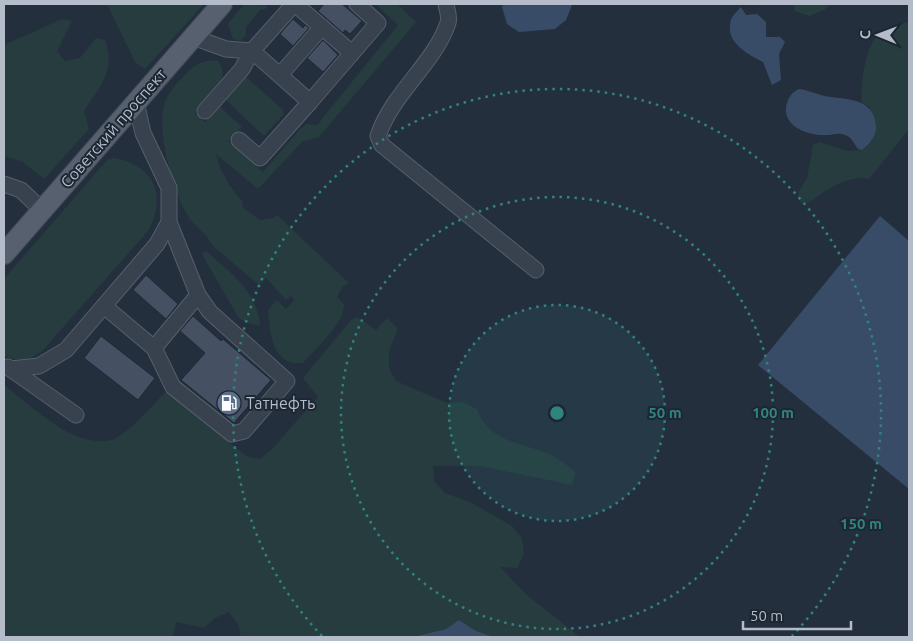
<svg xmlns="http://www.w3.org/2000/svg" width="913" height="641" font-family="Ubuntu,sans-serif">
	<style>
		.green { fill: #263c3f }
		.water { fill: #394c67 }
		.building { fill: #455162; stroke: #1f2835 }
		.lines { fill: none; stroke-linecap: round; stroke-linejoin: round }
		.minor-casing { stroke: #565f6c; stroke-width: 17 }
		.major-casing { stroke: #414a57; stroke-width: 22 }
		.minor { stroke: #38414e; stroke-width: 15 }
		.major { stroke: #56606e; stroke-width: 20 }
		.ring { fill: none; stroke: #308480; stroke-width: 2.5; stroke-dasharray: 2.5 5 }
		.labels { text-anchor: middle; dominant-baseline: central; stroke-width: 4; stroke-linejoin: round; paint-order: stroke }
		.street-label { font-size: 16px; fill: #b4bcc9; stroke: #1d2633 }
		.poi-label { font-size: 16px; fill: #b4bcc9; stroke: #1d2633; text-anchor: start }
		.centre { fill: #308480; stroke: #1d2633; stroke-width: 2.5 }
		.ring-label { font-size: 15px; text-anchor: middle; font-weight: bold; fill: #308480; stroke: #1d2633; stroke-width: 4; stroke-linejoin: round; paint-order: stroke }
	</style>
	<rect width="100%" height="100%" fill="#242f3e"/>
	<!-- green -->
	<g class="green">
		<polygon points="107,4 204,4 145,69 135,62"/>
		<polygon points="244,4 268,6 264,10 261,9 246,27 246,35 241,41 233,39 228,24"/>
		<path d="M375 4H397L416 22 319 137 302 142 258 189 216 154C220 171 230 188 242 201L243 208 260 220 274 218 277 215 349 283 343 286 337 297 344 304C345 323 316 348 303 363 272 367 270 333 268 310L277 300 286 309 294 300 291 296 286 300 266 278 259 285 212 245C207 233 195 228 188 216 173 192 157 134 164 106 166 96 173 88 180 80 192 67 199 59 218 61 233 79 207 99 195 113L205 122 220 107 242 127 228 141 263 172 300 129 307 124 317 125 398 25Z"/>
		<polygon points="793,4 831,4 824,10 809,16 795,11"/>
		<path d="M62 19 72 21 57 51 65 61 80 58 96 38 105 40C116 70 100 87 84 111L89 129 44 179 23 162 4 156V45Z"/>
		<path d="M909 22V129L869 179C855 175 837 184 824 192 816 197 812 202 803 204L798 199 799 191 807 178 813 145 820 142 848 151 862 150 870 107 862 103C860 86 865 45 880 32 887 27 901 24 909 22Z"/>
		<polygon points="245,76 283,110 284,114 264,136 224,98"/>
		<path d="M114 158C155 165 167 196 148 231L43 350C30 360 20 363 5 356L4 279 101 167 107 160Z"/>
		<path d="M206 251C230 272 257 291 260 325L246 323 238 317 202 254Z"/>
		<path d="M357 317 376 330 387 318 398 329 389 351V368L396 381 447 403 463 402 477 409C490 446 530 442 557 458 564 462 570 468 576 472L572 485 480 466H433L434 481 445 493 472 503 512 526 522 538 524 554 517 568 500 567 527 595 580 637H494L476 631 459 620 446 629 413 637H241L238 624 229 612 215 618 204 628 176 622 173 637H4V385C31 405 76 452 114 439 129 433 153 404 166 392L246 456 260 459 272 449 318 397 303 378 351 320Z"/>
	</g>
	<!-- water -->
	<g class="water">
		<polygon points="504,4 570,4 572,5 566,20 555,29 519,32 507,24 502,7"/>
		<path d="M741 7 746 15 757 14 766 22V37H780L785 42 779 54 781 80 772 85 763 62C748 54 724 42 731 20 732 16 738 10 741 7Z"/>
		<path d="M799 89C808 90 816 94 825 96 846 100 873 97 876 125 877 136 870 143 862 150L858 149C854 144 852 137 845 135 839 132 832 135 826 135 805 136 778 124 788 100 791 94 793 92 799 89Z"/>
		<polygon points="880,216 909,241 909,489 758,365"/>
		<polygon points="459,620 476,631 494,637 413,637 446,629"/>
	</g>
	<!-- building -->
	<g class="building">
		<polygon points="324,4 342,4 362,21 350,34 345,30 343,33 318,11"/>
		<polygon points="293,19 303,28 305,25 309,28 293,46 280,34"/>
		<polygon points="323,40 338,55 323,72 307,58"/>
		<polygon points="146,275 178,304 166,319 133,290"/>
		<polygon points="193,316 221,341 223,339 271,380 234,423 181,380 205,353 180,331"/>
		<polygon points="101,336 155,378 138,400 84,358"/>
	</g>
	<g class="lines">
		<defs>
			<g id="minor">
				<polyline points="295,4 352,53"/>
				<path d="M446 4C447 10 450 18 448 23 434 64 393 92 378 136L382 145 536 270"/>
				<polyline points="193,37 226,49 252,51 294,4"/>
				<polyline points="280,75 322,27"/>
				<polyline points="205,111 242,69 252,51 310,102 378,23 357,4"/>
				<polyline points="239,140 260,158 310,102"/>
				<polyline points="4,184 21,190 42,210"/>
				<polyline points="104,306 154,348 198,295 169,222"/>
				<polyline points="154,348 173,387 232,434 244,431 287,381 210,312 198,295"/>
				<polyline points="8,367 76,415"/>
				<polyline points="11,369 39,366 66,350 157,244 169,222 169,188 143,133 136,102"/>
			</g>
			<polyline id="major" points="4,254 222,4"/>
		</defs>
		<!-- minor casing -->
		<use href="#minor" class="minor-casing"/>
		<!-- major casing -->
		<use href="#major" class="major-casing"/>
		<!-- minor -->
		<use href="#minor" class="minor"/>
		<!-- major -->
		<use href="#major" class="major"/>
	</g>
	<!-- distance rings -->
	<circle cx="557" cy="413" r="108" fill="#308480" fill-opacity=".12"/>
	<g class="ring">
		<circle cx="557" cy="413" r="108"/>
		<circle cx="557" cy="413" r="216"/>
		<path d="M322 636A324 324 0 1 1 792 636"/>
	</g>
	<!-- icons -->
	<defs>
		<symbol id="fuel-disc" viewBox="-11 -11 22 22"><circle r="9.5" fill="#5c6f8a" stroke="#1d2633"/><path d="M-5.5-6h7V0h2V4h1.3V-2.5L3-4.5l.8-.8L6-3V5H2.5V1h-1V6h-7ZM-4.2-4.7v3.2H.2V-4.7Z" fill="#fff"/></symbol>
	</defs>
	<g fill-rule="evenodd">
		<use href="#fuel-disc" x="215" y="389" width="28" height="28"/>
	</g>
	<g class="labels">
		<!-- street labels -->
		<g class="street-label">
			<text transform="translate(113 128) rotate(-49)">Советский проспект</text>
		</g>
		<!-- poi labels -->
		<g class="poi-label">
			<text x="246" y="403">Татнефть</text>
		</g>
	</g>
	<circle cx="557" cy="413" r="8" class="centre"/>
	<g class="ring-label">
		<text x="665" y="418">50 m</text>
		<text x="773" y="418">100 m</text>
		<text x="861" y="529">150 m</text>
	</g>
	<!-- border -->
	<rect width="913" height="641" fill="none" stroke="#b4bcc9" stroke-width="10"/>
	<!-- north arrow -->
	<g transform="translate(878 35) rotate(271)" stroke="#1d2633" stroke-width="4" paint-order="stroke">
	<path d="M0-4L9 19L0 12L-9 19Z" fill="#b4bcc9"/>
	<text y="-8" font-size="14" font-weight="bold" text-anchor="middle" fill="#b4bcc9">С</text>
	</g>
	<!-- scale -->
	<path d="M743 621v8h108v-8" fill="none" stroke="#b4bcc9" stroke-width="2.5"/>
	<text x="750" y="621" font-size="15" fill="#b4bcc9" stroke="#1d2633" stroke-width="4" paint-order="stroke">50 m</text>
</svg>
